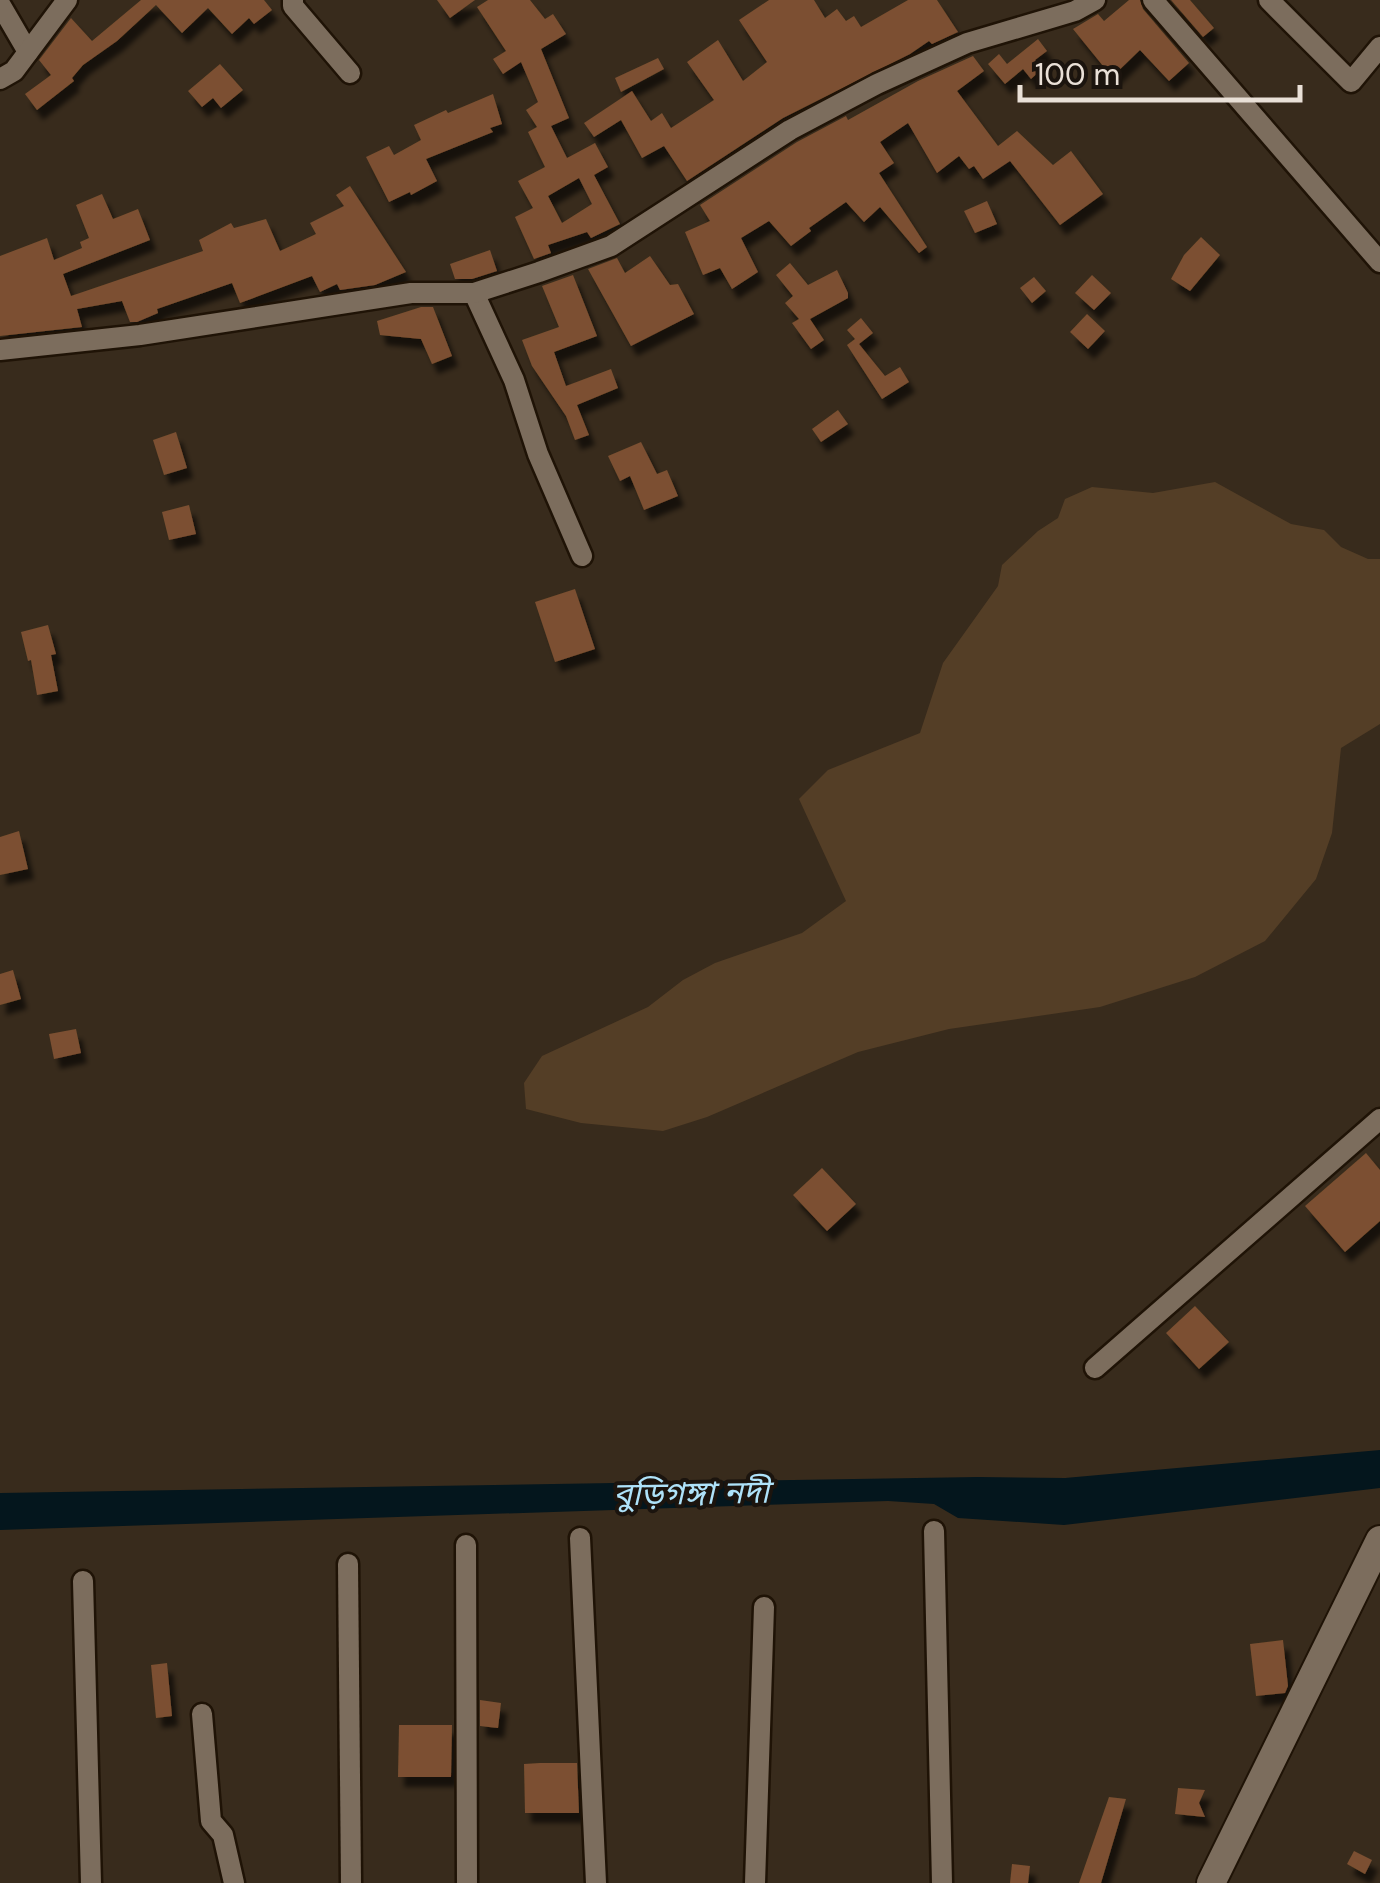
<svg xmlns="http://www.w3.org/2000/svg" width="1380" height="1883" font-family="'DM Sans','Noto Sans Bengali',sans-serif">
	<style>
		.green { fill: #543e26 }
		.water { fill: #04161d }
		.building { fill: #7b5030; fill-rule: evenodd; filter: url(#shadow) }
		.lines { fill: none; stroke-linecap: round; stroke-linejoin: round }
		.street-casing { stroke: #1f1306; stroke-width: 25 }
		.secondary-casing { stroke: #1f1306; stroke-width: 32 }
		.street { stroke: #7c6d5d; stroke-width: 20 }
		.secondary { stroke: #7c6d5d; stroke-width: 28 }
		.labels { text-anchor: middle; dominant-baseline: central; stroke-width: 8; stroke-linejoin: round; paint-order: stroke }
		.water-label { font-size: 32px; font-style: italic; fill: #aee2f9; stroke: #1b140e }
	</style>
	<defs>
		<filter id="shadow"><feDropShadow dx="6" dy="10" stdDeviation="2.5" flood-color="#0009"/></filter>
	</defs>
	<rect width="100%" height="100%" fill="#382b1c"/>
	<!-- green -->
	<polygon class="green" points="1215,482 1291,524 1324,530 1341,547 1368,559 1380,559 1380,724 1341,748 1332,833 1316,879 1265,941 1195,977 1100,1007 949,1029 858,1052 707,1117 663,1131 581,1123 526,1109 524,1083 542,1056 648,1007 683,980 715,963 802,933 846,901 799,799 828,770 920,733 943,663 998,586 1002,565 1038,531 1058,518 1065,499 1092,487 1153,493"/>
	<!-- water -->
	<polygon class="water" points="1380,1450 1380,1488 1064,1525 958,1518 934,1504 888,1501 0,1530 0,1493 978,1477 1065,1478"/>
	<!-- building -->
	<g class="building">
		<polygon points="141,0 264,0 272,10 254,24 249,18 232,34 208,8 182,33 156,5 117,41 83,65 72,78 74,81 37,110 25,94 51,75 39,60 71,18 92,41"/>
		<polygon points="437,0 475,0 450,18"/>
		<path d="M488 0H530L545 19 553 14 566 34 541 49 569 118 551 126 567 158 595 143 608 167 594 175 620 224 591 238 587 232 548 245 551 253 534 259 515 217 533 208 518 181 545 167 528 132 537 127 526 110 538 102 521 62 503 74 493 59 506 51 477 7ZM579 178 592 204 562 223 548 196Z"/>
		<polygon points="769,0 814,0 825,18 837,9 846,21 854,16 861,27 908,0 937,0 958,32 932,44 929,41 910,54 783,118 687,181 664,146 642,158 621,120 594,137 584,123 632,91 651,121 662,113 671,128 714,100 687,62 718,40 743,81 767,62 739,20"/>
		<polygon points="1129,0 1140,0 1143,9 1189,63 1169,81 1140,50 1112,77 1073,29 1098,14 1104,21"/>
		<polygon points="1171,0 1190,0 1214,28 1203,37"/>
		<polygon points="1038,39 1047,51 1035,60 1042,69 1031,79 1023,69 1005,84 988,64 999,54 1007,64"/>
		<polygon points="973,56 984,71 957,91 998,146 1017,131 1053,165 1071,151 1103,194 1060,225 1010,161 983,179 974,166 969,169 959,156 937,173 908,123 880,142 894,163 879,173 927,247 919,253 880,207 864,222 846,202 809,228 811,231 791,246 769,221 741,238 758,272 732,289 720,268 703,275 685,232 710,221 700,205 797,142 846,116 848,120 918,81"/>
		<polygon points="658,58 664,69 621,92 615,78"/>
		<polygon points="220,64 243,90 221,108 213,98 202,107 188,91"/>
		<polygon points="493,94 502,124 490,128 493,132 426,159 437,181 411,195 410,192 389,202 366,157 389,146 394,155 421,140 414,125 446,110 448,113"/>
		<polygon points="350,186 406,272 375,285 340,290 337,284 320,292 312,276 240,303 232,283 157,309 158,313 137,322 130,322 122,301 77,309 82,327 0,336 0,256 47,238 54,260 82,248 80,242 89,238 76,205 102,194 113,219 138,209 150,240 63,274 71,296 203,251 199,240 231,223 234,228 266,219 280,251 316,234 310,223 344,206 336,195"/>
		<polygon points="987,201 997,224 975,233 964,211"/>
		<polygon points="1201,237 1220,255 1190,291 1171,279 1184,255"/>
		<polygon points="490,250 497,271 472,279 455,279 450,264"/>
		<polygon points="650,256 670,285 678,284 694,314 631,346 588,269 617,258 625,273"/>
		<polygon points="790,263 808,285 837,270 848,293 848,298 810,319 824,340 811,349 792,323 799,319 785,303 793,296 776,275"/>
		<polygon points="573,275 597,336 554,352 566,386 611,369 618,388 577,405 589,435 575,440 566,416 532,366 522,340 559,327 542,286"/>
		<polygon points="1092,275 1111,293 1094,310 1075,293"/>
		<polygon points="1034,277 1046,291 1032,303 1020,288"/>
		<polygon points="421,307 433,307 452,356 432,364 421,339 380,335 377,321"/>
		<polygon points="1087,314 1105,331 1088,349 1070,332"/>
		<polygon points="861,318 873,333 859,344 885,376 900,367 909,382 882,399 847,345 855,339 847,330"/>
		<polygon points="838,410 848,424 821,442 812,429"/>
		<polygon points="176,432 187,468 164,475 153,440"/>
		<polygon points="641,442 657,474 667,470 678,496 644,510 630,476 620,481 608,456"/>
		<polygon points="189,505 196,534 169,540 162,512"/>
		<polygon points="575,589 595,649 555,662 535,602"/>
		<polygon points="48,625 56,654 51,655 58,691 37,695 31,660 28,661 21,632"/>
		<polygon points="19,831 28,869 0,875 0,837"/>
		<polygon points="13,970 21,999 0,1005 0,974"/>
		<polygon points="76,1029 81,1053 54,1059 49,1034"/>
		<polygon points="1366,1153 1380,1170 1380,1221 1345,1252 1305,1206"/>
		<polygon points="822,1168 856,1204 827,1231 793,1195"/>
		<polygon points="1195,1306 1229,1342 1199,1369 1166,1333"/>
		<polygon points="1283,1640 1288,1686 1285,1693 1256,1696 1250,1644"/>
		<polygon points="167,1663 172,1716 156,1718 151,1665"/>
		<polygon points="480,1700 501,1703 498,1728 480,1726"/>
		<polygon points="399,1725 452,1725 451,1777 398,1777"/>
		<polygon points="540,1763 577,1763 579,1813 525,1813 524,1764"/>
		<polygon points="1178,1788 1205,1790 1199,1803 1205,1817 1175,1814"/>
		<polygon points="1109,1797 1126,1799 1101,1883 1079,1883"/>
		<polygon points="1354,1851 1372,1860 1365,1874 1347,1864"/>
		<polygon points="1012,1864 1030,1866 1028,1883 1010,1883"/>
	</g>
	<g class="lines">
		<defs>
			<g id="street">
				<polyline points="293,0 293,6 350,73"/>
				<polyline points="1153,0 1380,262"/>
				<polyline points="1269,0 1351,82 1380,47"/>
				<polyline points="0,4 28,52"/>
				<polyline points="0,79 14,71 67,0"/>
				<polyline points="474,293 514,380 538,454 582,556"/>
				<polyline points="0,350 140,335 411,293 474,293 539,272 611,246 790,130 877,84 967,43 1075,11 1095,0"/>
				<polyline points="1095,1368 1380,1119"/>
				<polyline points="934,1531 942,1883"/>
				<polyline points="580,1538 596,1883"/>
				<polyline points="466,1545 467,1883"/>
				<polyline points="348,1564 351,1883"/>
				<polyline points="83,1581 91,1883"/>
				<polyline points="202,1714 211,1821 223,1835 234,1883"/>
				<polyline points="755,1883 764,1607"/>
			</g>
			<polyline id="secondary" points="1211,1883 1380,1540"/>
		</defs>
		<!-- street casing -->
		<use href="#street" class="street-casing"/>
		<!-- secondary casing -->
		<use href="#secondary" class="secondary-casing"/>
		<!-- street -->
		<use href="#street" class="street"/>
		<!-- secondary -->
		<use href="#secondary" class="secondary"/>
	</g>
	<g class="labels">
		<!-- water labels -->
		<g class="water-label">
			<text transform="translate(691 1493) rotate(-1)">বুড়িগঙ্গা নদী</text>
		</g>
	</g>
	<!-- scale -->
	<path d="M1020 85v15h280v-15" fill="none" stroke="#e9e0d7" stroke-width="5"/>
	<text x="1035" y="85" font-size="30" fill="#e9e0d7" stroke="#1b140e" stroke-width="8" paint-order="stroke">100 m</text>
</svg>
